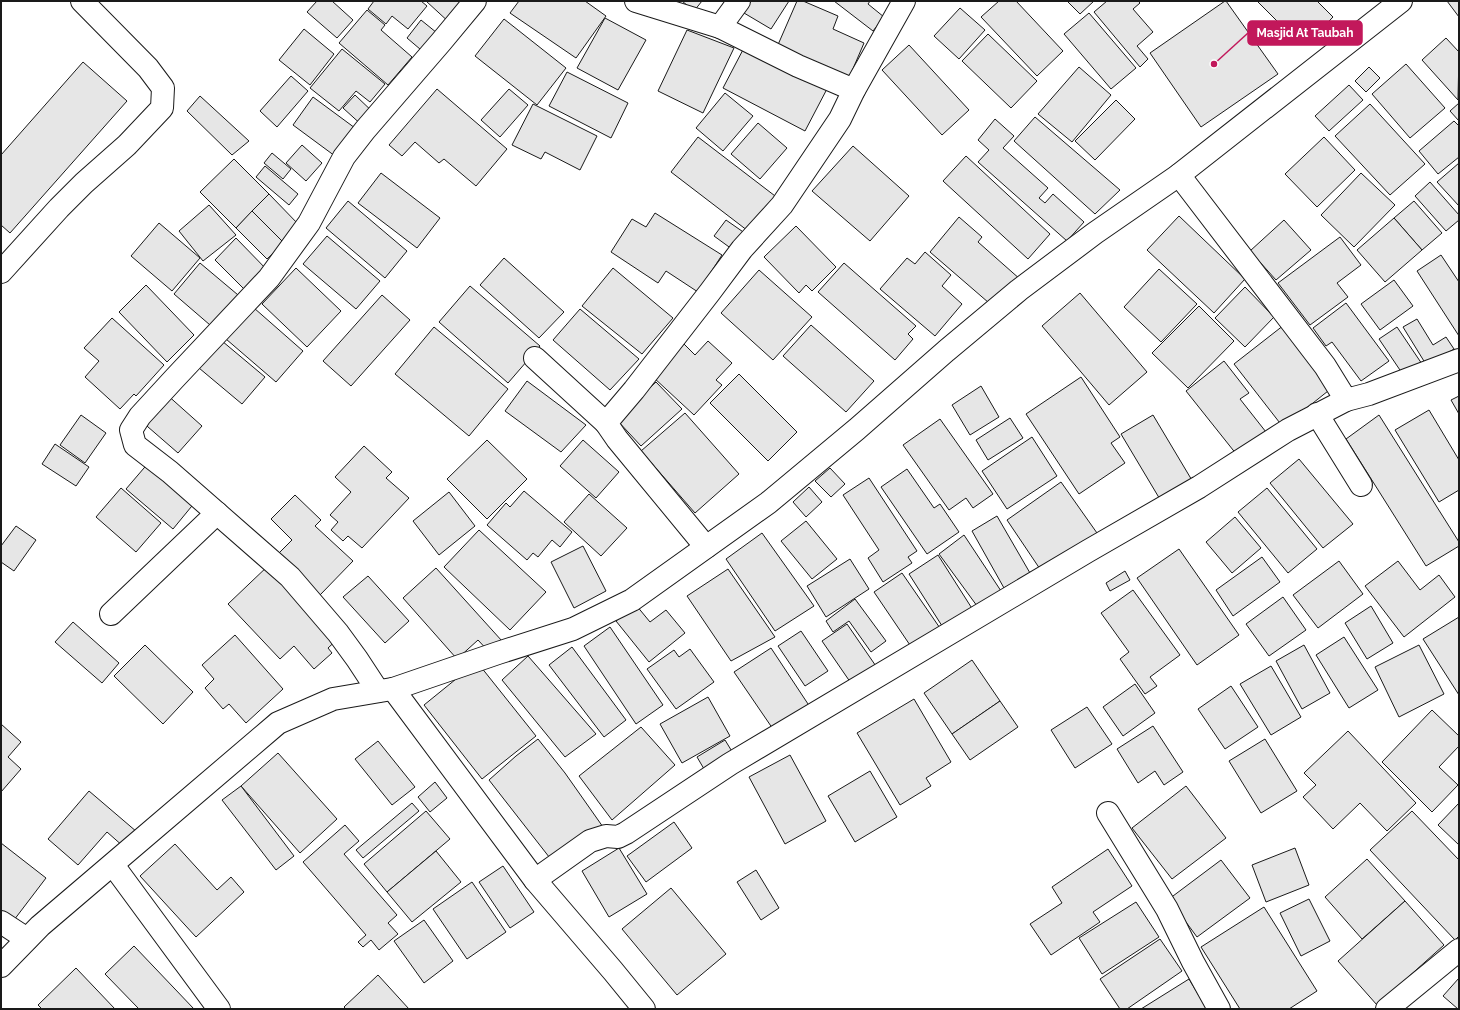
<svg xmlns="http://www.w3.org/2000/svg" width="1460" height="1010" font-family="Raleway,sans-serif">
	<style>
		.building { fill: #e6e6e6; stroke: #1a1a1a }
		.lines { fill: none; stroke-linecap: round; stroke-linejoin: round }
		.minor-casing { stroke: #1a1a1a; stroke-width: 24 }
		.tertiary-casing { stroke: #1a1a1a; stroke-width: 24 }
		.minor { stroke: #fff; stroke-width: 22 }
		.tertiary { stroke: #fff; stroke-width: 22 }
		.leader { fill: none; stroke: #c2185b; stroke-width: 1.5 }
		.callout-dot { fill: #c2185b; stroke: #fff; stroke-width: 1.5 }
		.callout { fill: #c2185b; stroke: #c2185b; stroke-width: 1.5 }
		.callout-label { font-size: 12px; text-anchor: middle; font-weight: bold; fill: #fff }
	</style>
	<rect width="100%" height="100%" fill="#fff"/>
	<!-- building -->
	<g class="building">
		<polygon points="317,1 332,1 353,20 337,38 307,12"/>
		<polygon points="374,1 421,1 427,6 408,29 392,16 386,24 368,9"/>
		<polygon points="426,1 471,1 451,24"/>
		<polygon points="519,1 585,1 606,16 576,58 510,13"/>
		<polygon points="682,1 702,1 694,11"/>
		<polygon points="751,1 789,1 771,29 744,13"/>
		<polygon points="797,1 803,1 838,16 833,29 864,43 849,78 777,47"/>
		<polygon points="834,1 870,1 868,4 884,17 873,31"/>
		<polygon points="999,1 1016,1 1063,51 1037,76 981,17"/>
		<polygon points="1067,1 1094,1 1080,14"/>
		<polygon points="1107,1 1138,1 1140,3 1133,9 1153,32 1137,46 1148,59 1140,67 1094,12"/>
		<polygon points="1225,1 1226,1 1278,74 1201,127 1150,53"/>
		<polygon points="1257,1 1317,1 1333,17 1309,42 1294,27 1289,33"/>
		<polygon points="1447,1 1459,1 1459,17"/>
		<polygon points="960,8 985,30 959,59 934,36"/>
		<polygon points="367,10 385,25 381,30 412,57 388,85 339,43"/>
		<polygon points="1089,13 1136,68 1111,89 1064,34"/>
		<polygon points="605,18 646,40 618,90 577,68"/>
		<polygon points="504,19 566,68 537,105 475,56"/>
		<polygon points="421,20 442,37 427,55 407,38"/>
		<polygon points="304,29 334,54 310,85 279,60"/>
		<polygon points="687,30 734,48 703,113 658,91"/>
		<polygon points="988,34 1037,81 1011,108 962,61"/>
		<polygon points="1446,38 1459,52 1458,100 1422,60"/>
		<polygon points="746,44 828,87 805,131 723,88"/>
		<polygon points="909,45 969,110 942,135 882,70"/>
		<polygon points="342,49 385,84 370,102 356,91 339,111 310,88"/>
		<polygon points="83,62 127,101 10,233 1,225 1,155"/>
		<polygon points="1406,64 1445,108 1410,138 1372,94"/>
		<polygon points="1079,67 1111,95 1072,142 1038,114"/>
		<polygon points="1369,67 1380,78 1366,92 1355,81"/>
		<polygon points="567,72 628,103 611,138 549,106"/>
		<polygon points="291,76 308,91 277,127 260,111"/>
		<polygon points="1349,85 1363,100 1329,131 1315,116"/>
		<polygon points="437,89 507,149 476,186 444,159 439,163 415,142 402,156 389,145"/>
		<polygon points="509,89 528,105 500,137 481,120"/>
		<polygon points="725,93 753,116 723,151 696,128"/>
		<polygon points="355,95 376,115 364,127 343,108"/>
		<polygon points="200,96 249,141 232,155 187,111"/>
		<polygon points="313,97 355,128 335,156 293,125"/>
		<polygon points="1116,100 1135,119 1095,160 1075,141"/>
		<polygon points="1459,103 1459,121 1450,111"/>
		<polygon points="533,104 597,136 580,170 545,152 541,159 512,145"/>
		<polygon points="1370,104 1425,164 1390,195 1335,136"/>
		<polygon points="1035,117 1120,190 1095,214 1014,141"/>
		<polygon points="995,119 1014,136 1003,148 1048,188 1039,198 1045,203 1053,194 1084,222 1067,241 978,162 989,150 978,140"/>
		<polygon points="1454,121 1459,126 1459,157 1438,174 1419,151"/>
		<polygon points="758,123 787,148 760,179 731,154"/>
		<polygon points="698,137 779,199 752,234 671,172"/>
		<polygon points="1324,137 1355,170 1317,207 1285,174"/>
		<polygon points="302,145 322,163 306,181 286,163"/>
		<polygon points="853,146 909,196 870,241 812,191"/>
		<polygon points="272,153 291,169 283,179 264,163"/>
		<polygon points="966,156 1050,234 1028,259 943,181"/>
		<polygon points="234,159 269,194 236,228 200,192"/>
		<polygon points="1459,163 1459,206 1437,182"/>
		<polygon points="265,166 298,194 289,205 256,177"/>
		<polygon points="381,173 440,218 417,248 358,203"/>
		<polygon points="1361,173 1395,205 1354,247 1321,215"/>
		<polygon points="1430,182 1459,215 1459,220 1446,231 1415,196"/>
		<polygon points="269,194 300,226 284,243 252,211"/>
		<polygon points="348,201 407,251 385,278 326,228"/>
		<polygon points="1414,201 1442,233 1422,250 1394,218"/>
		<polygon points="209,205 236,235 203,261 179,231"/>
		<polygon points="252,211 284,243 267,259 236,228"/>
		<polygon points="655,213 722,255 698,292 666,271 658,283 611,252 632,219 646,227"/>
		<polygon points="1179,216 1245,279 1214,313 1147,250"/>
		<polygon points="959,217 982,237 978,242 1021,280 996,309 930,252"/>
		<polygon points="1394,218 1422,250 1385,282 1357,250"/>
		<polygon points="726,220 749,236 736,252 714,236"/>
		<polygon points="1284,220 1311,250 1276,280 1250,251"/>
		<polygon points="159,223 200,258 172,291 131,256"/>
		<polygon points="796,226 836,267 812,291 806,285 799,293 764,257"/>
		<polygon points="327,236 380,281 356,309 303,264"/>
		<polygon points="1340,237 1361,265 1337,283 1348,297 1310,325 1278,283"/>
		<polygon points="236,238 269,272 248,293 215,260"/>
		<polygon points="925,252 951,275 942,286 962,304 935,336 880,289 907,258 915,264"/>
		<polygon points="1441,255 1459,282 1459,336 1417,271"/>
		<polygon points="504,258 564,312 539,338 480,285"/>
		<polygon points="200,263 244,300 217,331 174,294"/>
		<polygon points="844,263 916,326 908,334 913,339 895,360 818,292"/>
		<polygon points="296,268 341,311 307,347 262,304"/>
		<polygon points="613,268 673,318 642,354 582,306"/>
		<polygon points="1159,269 1197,304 1161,342 1124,307"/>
		<polygon points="759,270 812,317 773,360 721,313"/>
		<polygon points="1394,280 1413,306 1380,330 1361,304"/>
		<polygon points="146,285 194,335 167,362 119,312"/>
		<polygon points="470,286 540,346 508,383 439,322"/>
		<polygon points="1245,287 1274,317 1245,347 1215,318"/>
		<polygon points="1080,293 1147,372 1109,405 1042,326"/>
		<polygon points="382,295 410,320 351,386 323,361"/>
		<polygon points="1346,303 1389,361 1361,381 1332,342 1326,346 1313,328"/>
		<polygon points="1199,306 1234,341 1188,388 1152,353"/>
		<polygon points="254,308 303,351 276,382 226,339"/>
		<polygon points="580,309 639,359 610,390 553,340"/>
		<polygon points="112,318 164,365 136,396 134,394 120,409 85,377 99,361 84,348"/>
		<polygon points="1417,319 1433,345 1446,337 1454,349 1427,366 1403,327"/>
		<polygon points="811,325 874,381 846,412 783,356"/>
		<polygon points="1284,325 1333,387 1283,427 1234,364"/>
		<polygon points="434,327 508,389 469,436 395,374"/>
		<polygon points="1397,327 1422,364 1404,376 1379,339"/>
		<polygon points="222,341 265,377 242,404 199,368"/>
		<polygon points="708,341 732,363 716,380 722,385 694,415 653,377 684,344 695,355"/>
		<polygon points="1224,361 1249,393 1240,399 1266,432 1237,455 1186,391"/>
		<polygon points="739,374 797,432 768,461 710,403"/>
		<polygon points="1081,377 1120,437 1111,443 1125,463 1079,494 1026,414"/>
		<polygon points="527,381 586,425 561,452 505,411"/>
		<polygon points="656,382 682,409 641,446 616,419"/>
		<polygon points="981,386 999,417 970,435 952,405"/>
		<polygon points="165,393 202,426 178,453 140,420"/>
		<polygon points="1459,396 1459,414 1451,400"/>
		<polygon points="1429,410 1459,460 1459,490 1439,502 1395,430"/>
		<polygon points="685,413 739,474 695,513 641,451"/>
		<polygon points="81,415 106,433 85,463 60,445"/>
		<polygon points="1153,415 1193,482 1161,501 1121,434"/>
		<polygon points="1379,415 1459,542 1459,546 1426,566 1346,439"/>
		<polygon points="1010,418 1023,438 988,460 976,440"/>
		<polygon points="940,419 993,494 973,508 966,498 949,510 903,445"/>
		<polygon points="1032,437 1057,476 1007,509 982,471"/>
		<polygon points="487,440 527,479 487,519 447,479"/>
		<polygon points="583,440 619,472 596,498 560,466"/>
		<polygon points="55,444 89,467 76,486 42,464"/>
		<polygon points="364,446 392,472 386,478 409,498 362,548 348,536 343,541 331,530 338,522 330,515 351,492 335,477"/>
		<polygon points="1299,459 1353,524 1323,548 1270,483"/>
		<polygon points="150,461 196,501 173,529 126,489"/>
		<polygon points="830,468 845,484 831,497 815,481"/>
		<polygon points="907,469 934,508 940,504 959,532 927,554 881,487"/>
		<polygon points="869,478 917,551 908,557 912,563 883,582 868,558 879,550 843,495"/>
		<polygon points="1061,482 1097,533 1042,572 1007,520"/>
		<polygon points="809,487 822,502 806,517 793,502"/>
		<polygon points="121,488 161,523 136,552 96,517"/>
		<polygon points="1267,488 1317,549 1288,573 1238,512"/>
		<polygon points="524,491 572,532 560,547 552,540 538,557 533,553 527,560 487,525 506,503 510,507"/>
		<polygon points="449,492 475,526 439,555 413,521"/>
		<polygon points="589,494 627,528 601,556 564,522"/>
		<polygon points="295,495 321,520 315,526 353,561 320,595 278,554 292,540 271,519"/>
		<polygon points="997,516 1030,573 1004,588 972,531"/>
		<polygon points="1235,517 1261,548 1232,573 1206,542"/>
		<polygon points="806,521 837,559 812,579 781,541"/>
		<polygon points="16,526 36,540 14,571 1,562 1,546"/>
		<polygon points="479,530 546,592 510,630 444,567"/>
		<polygon points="762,533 814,606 775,631 726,559"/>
		<polygon points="964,535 1003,594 980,610 939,554"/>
		<polygon points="583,546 606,591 574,608 551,562"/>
		<polygon points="1179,549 1239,635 1197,665 1137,578"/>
		<polygon points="938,555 973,610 944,629 909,574"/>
		<polygon points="1262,557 1280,582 1233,616 1216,590"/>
		<polygon points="850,559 869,589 826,617 807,586"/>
		<polygon points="1339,561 1363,594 1318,628 1293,595"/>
		<polygon points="1398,561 1420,590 1439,575 1455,597 1404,637 1365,586"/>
		<polygon points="270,564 340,637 328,648 332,653 314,669 294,646 280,659 228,604"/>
		<polygon points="436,568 502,641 490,653 478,640 457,659 403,598"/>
		<polygon points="728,569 775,637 731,661 687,596"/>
		<polygon points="1125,571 1130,580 1110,591 1106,583"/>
		<polygon points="902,573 942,631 914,651 874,592"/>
		<polygon points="368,576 409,621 385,643 343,597"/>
		<polygon points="1133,590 1180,655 1150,677 1157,686 1145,694 1120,659 1129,652 1101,613"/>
		<polygon points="1283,597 1306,630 1269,656 1246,624"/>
		<polygon points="855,599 886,641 871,652 849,621 833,632 826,621"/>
		<polygon points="636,605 650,622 666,610 685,633 649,662 616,621"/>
		<polygon points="1371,606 1393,643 1367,659 1345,623"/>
		<polygon points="1459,617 1459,695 1423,639"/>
		<polygon points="73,622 119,663 102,683 55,642"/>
		<polygon points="847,624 880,672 855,689 822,641"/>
		<polygon points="610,627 663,705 636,724 584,646"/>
		<polygon points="801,631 828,671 805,686 778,646"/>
		<polygon points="235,635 283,689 246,723 229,704 223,709 205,688 214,679 202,665"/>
		<polygon points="1344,637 1378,690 1349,708 1316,655"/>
		<polygon points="145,645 193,692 163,724 114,676"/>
		<polygon points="1304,645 1330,693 1302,709 1276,661"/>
		<polygon points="1419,645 1444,694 1399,717 1375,667"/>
		<polygon points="572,647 626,720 604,737 549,665"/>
		<polygon points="771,648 812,710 775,732 734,672"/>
		<polygon points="690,649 714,682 676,709 647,669 674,650 679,657"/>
		<polygon points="528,656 596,734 565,757 502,680"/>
		<polygon points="972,660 1000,701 952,734 924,693"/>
		<polygon points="477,662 536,736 482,779 424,705"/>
		<polygon points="1271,666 1301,717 1271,735 1240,684"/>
		<polygon points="1135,684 1155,713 1123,736 1103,707"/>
		<polygon points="1231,686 1258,727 1225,749 1198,709"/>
		<polygon points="708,697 730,736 682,763 660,724"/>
		<polygon points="914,699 951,762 926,778 931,786 900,805 857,733"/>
		<polygon points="1000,701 1018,727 970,760 952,734"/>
		<polygon points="1087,707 1112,744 1075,768 1051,730"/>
		<polygon points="1432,710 1459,736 1459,746 1439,767 1458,785 1432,812 1382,762"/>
		<polygon points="1,724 21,742 8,757 21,769 1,792"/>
		<polygon points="1153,726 1183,772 1164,785 1155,771 1138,783 1117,749"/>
		<polygon points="641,727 675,765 612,820 579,776"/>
		<polygon points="1348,731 1416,803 1387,831 1360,803 1333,829 1303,797 1316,785 1304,773"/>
		<polygon points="538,739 565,773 603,827 553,862 489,780 516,756"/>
		<polygon points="1265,739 1297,791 1261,813 1229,761"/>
		<polygon points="725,740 736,758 707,774 697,757"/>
		<polygon points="378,741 415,787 392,805 355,759"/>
		<polygon points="278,753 337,819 300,853 241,786"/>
		<polygon points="790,755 826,821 785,844 749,777"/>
		<polygon points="870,771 897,817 855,842 828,796"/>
		<polygon points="435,782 447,798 430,812 418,797"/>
		<polygon points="241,786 294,856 276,870 222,800"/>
		<polygon points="1186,786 1226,838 1172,879 1132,828"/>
		<polygon points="89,791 137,832 124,847 107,832 78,865 48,839"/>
		<polygon points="412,803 419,811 363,858 356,850"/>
		<polygon points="1459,803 1459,845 1438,825"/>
		<polygon points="426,811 450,839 387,892 364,864"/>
		<polygon points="1412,811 1459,860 1459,936 1455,940 1370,850"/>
		<polygon points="674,822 692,848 646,882 627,856"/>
		<polygon points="345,825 359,841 344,854 397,915 388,923 398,934 379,950 371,940 363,947 358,942 366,935 303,862"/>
		<polygon points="1,843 46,878 14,920 1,910"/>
		<polygon points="175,844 217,890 231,877 244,892 196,937 140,876"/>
		<polygon points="619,848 647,894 609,917 582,871"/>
		<polygon points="1295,848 1309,885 1266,902 1252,865"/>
		<polygon points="1108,849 1132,886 1093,912 1100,922 1051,955 1030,924 1062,903 1052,887"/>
		<polygon points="436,851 461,882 412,922 387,892"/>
		<polygon points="1367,859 1405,901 1362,939 1325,897"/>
		<polygon points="1221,860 1250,898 1197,937 1169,899"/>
		<polygon points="503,866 534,912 510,928 479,882"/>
		<polygon points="756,870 779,908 761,920 737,882"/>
		<polygon points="472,882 506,932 467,959 433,909"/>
		<polygon points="671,888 726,954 677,995 622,929"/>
		<polygon points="1309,899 1330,941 1301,956 1280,913"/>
		<polygon points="1405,901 1444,945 1377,1005 1338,961"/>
		<polygon points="1136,902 1159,937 1102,974 1079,938"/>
		<polygon points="1264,907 1317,991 1289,1009 1240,1009 1201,947"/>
		<polygon points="424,920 453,961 424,983 394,941"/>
		<polygon points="1160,939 1182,971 1127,1009 1120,1009 1100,979"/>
		<polygon points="134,946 194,1009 139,1009 105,974"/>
		<polygon points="76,968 115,1009 42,1009 38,1005"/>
		<polygon points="378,975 409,1009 346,1009 344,1007"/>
		<polygon points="1459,978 1459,1009 1458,1009 1443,996"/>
		<polygon points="1189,979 1207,1009 1141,1009"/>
	</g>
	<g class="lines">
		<defs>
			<g id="minor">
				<polyline points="636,1 720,27 798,66 854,90"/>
				<polyline points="720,27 739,1"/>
				<polyline points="1179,175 1325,366 1346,400 1369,394 1459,360"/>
				<polyline points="1,272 59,208 84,183 127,145 162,108 163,88 148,68 82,1"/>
				<polyline points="535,358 606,423"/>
				<polyline points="1317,414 1361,485"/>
				<polyline points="706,547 617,439 606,423 634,390 710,292 742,249 782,205 840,119 854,90 904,1"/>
				<polyline points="111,614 217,513"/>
				<polyline points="378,691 357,659 338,633 290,577 170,472 135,445 131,430 140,416 174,379 269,278 309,223 344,157 365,130 441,42 475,1"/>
				<polyline points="1108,813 1167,909 1193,962 1219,1009"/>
				<polyline points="113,865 219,1009"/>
				<polyline points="535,880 590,841 606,836 618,837 626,833 730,764 1088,551 1199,487 1288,430 1346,400"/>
				<polyline points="1,922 27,939"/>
				<polyline points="1,966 40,926 278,723 333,699 392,689"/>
				<polyline points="1387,1009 1459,950"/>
			</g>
			<polyline id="tertiary" points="644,1009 613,971 535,880 393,689 498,653 573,629 632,600 768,503 857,429 946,351 1019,290 1095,233 1179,175 1401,1"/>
		</defs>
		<!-- minor casing -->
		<use href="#minor" class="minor-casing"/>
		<!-- tertiary casing -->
		<use href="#tertiary" class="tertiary-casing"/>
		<!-- minor -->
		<use href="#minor" class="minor"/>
		<!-- tertiary -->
		<use href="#tertiary" class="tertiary"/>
	</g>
	<!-- callouts -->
	<path class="leader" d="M1214 64L1248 33"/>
	<circle class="callout-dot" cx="1214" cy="64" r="4"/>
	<rect class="callout" x="1248" y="21" width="114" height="24" rx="4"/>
	<g class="callout-label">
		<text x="1305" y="37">Masjid At Taubah</text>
	</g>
	<!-- border -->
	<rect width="1460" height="1010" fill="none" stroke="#1a1a1a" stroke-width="4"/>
</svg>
